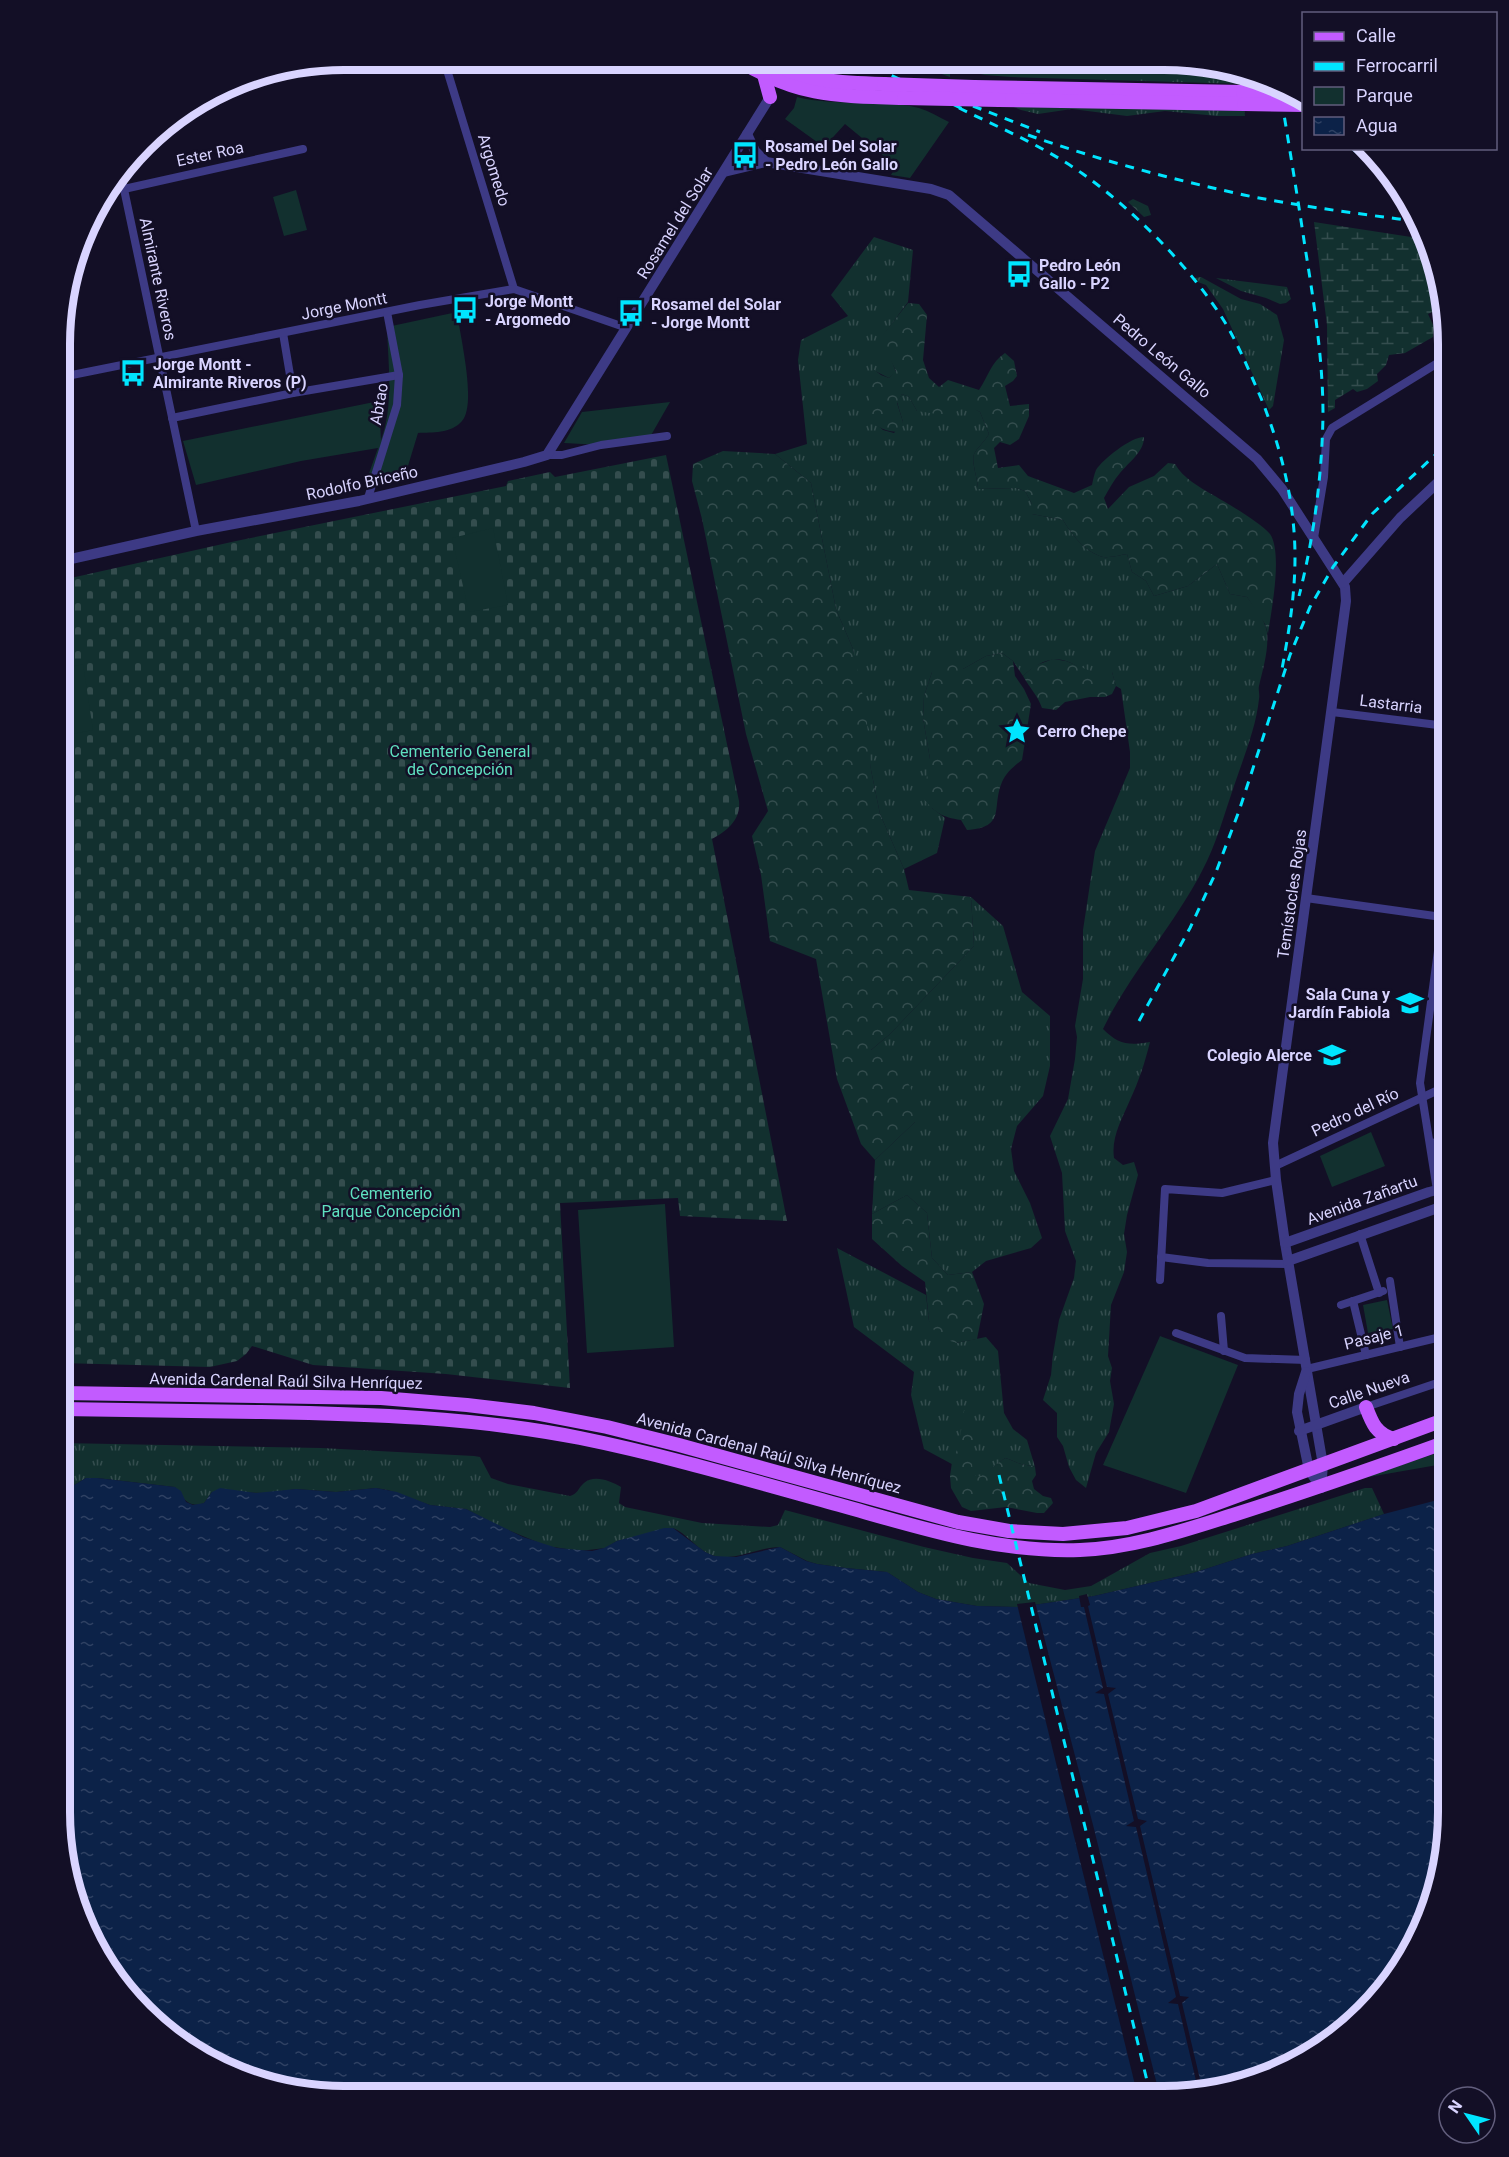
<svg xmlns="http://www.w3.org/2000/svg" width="1509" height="2157" font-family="Roboto,sans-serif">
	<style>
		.grass { fill: url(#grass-tufts) }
		.forest { fill: url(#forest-crowns) }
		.wetland { fill: url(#wetland-marsh) }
		.cemetery { fill: url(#cemetery-stones) }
		.park { fill: #12302f }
		.water { fill: url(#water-ripples) }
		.pier { fill: #130f26 }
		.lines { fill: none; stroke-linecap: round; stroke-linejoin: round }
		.minor { stroke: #3d3a85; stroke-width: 8 }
		.tertiary { stroke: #3d3a85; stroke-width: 10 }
		.primary { stroke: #c25bff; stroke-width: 14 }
		.rail { stroke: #00e5ff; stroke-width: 3; stroke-dasharray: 9 8; stroke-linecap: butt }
		.primary-bridge { stroke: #c25bff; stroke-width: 14 }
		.labels { text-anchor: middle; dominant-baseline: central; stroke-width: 5; stroke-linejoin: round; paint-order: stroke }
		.poi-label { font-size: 16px; font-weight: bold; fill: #d9d4ff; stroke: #130f26; text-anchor: start }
		.street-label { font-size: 16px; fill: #d9d4ff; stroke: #130f26 }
		.park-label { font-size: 16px; fill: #5fe0c0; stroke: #130f26 }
		.rim { fill: none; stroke: #d9d4ff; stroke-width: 8 }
	</style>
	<defs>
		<pattern id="grass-tufts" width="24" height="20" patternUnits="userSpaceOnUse" patternTransform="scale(1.5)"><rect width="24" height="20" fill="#12302f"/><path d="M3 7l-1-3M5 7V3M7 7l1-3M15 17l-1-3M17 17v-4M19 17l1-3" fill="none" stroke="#344d4e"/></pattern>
		<pattern id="forest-crowns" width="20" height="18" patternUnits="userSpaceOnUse" patternTransform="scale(1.5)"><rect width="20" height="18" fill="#12302f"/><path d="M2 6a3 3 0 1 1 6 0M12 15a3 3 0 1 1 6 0" fill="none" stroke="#344d4e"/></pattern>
		<pattern id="wetland-marsh" width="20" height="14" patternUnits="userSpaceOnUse" patternTransform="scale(1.5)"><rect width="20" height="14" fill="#12302f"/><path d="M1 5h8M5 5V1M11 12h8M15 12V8" fill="none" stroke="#344d4e"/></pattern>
		<pattern id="cemetery-stones" width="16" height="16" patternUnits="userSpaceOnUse" patternTransform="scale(1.5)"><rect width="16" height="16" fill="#12302f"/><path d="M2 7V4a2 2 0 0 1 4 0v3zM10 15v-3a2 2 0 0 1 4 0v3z" fill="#344d4e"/></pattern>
		<pattern id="water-ripples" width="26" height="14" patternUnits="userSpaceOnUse" patternTransform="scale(1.5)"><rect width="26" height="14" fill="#0c2248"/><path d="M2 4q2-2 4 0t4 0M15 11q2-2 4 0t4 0" fill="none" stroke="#2f4163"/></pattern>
	</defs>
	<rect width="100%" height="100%" fill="#130f26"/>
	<!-- grass -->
	<g class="grass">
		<polygon points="909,62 1196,62 1254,76 1242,75 1243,84 1011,77 985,75 950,67 950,77"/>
		<polygon points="1009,105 1244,108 1245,116 1217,116 1165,111 1127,116 1072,109 1038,114 1021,110"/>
		<path d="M874 237 913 250 908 302 882 337 896 372 889 378 873 370 875 423 883 430 894 433 903 422 897 402 902 394 909 397 917 411 971 407 980 412 989 434C985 441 977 448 974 454 971 462 978 480 978 489L1016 488 1025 491 1032 504V514L1063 520C1072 535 1085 552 1103 557 1110 558 1120 555 1127 554L1132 572 1146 581 1154 596 1188 586 1217 564 1230 594 1247 597C1254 607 1265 619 1267 632 1269 649 1263 669 1259 686 1258 690 1260 694 1259 699 1256 728 1243 759 1234 786 1224 815 1216 845 1202 871 1173 927 1130 973 1103 1029 1118 1044 1128 1046 1150 1042 1145 1062 1139 1081 1130 1100 1122 1119 1111 1137 1114 1158L1123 1165 1134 1162 1138 1175 1127 1215 1124 1234 1127 1252 1124 1272 1111 1305 1108 1356 1112 1368 1110 1381 1114 1404 1109 1432 1096 1453 1086 1488 1076 1480 1069 1467 1063 1446 1057 1437V1413L1043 1400 1051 1375 1053 1354 1059 1320 1074 1278 1076 1261 1065 1231 1062 1173 1050 1136 1068 1099 1075 1059 1077 1037 1075 1026 1083 979V930L1095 851 1130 768V752L1121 689 1116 686 1112 672C1105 672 1098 673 1092 672 1083 670 1075 664 1066 661 1049 656 1035 665 1023 676L1013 661 1002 653 986 656 963 669 932 672 924 696 923 718 930 759 932 808 945 818 937 853 904 869 880 814 871 770 853 649 836 609 811 483 775 454 807 444 798 360 801 340 848 316 831 295Z"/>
		<polygon points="1201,277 1241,299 1260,304 1277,315 1284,340 1273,406 1269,410 1223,309 1206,285 1195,281 1195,278"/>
		<polygon points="1216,278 1287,287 1291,299 1286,303 1280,304 1266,298 1241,291"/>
		<polygon points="971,897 1003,926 1022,992 1050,1016 1050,1066 1043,1096 1017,1126 1011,1149 1014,1171 1030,1203 1042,1238 1031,1248 986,1261 972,1272 948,1275 932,1258 927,1213 907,1195 872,1214 875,1160 915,1122 870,1051 890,1034 974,946"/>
		<path d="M837 1248 926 1295 929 1321 956 1343 986 1337 998 1351 1004 1413 1013 1429 1027 1440 1035 1467C1030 1465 1023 1465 1018 1463 1013 1461 1010 1459 1005 1458L981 1477 974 1476 924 1449 911 1395 914 1372 854 1327Z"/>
		<path d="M61 1443 321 1448 474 1456 480 1457 491 1478 508 1484 570 1496C578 1494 578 1488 584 1483 594 1474 611 1481 621 1487L619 1503 625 1507 702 1523 770 1527 778 1525 785 1510 924 1547 973 1558 1007 1563 1029 1583 1065 1590 1091 1586 1150 1553 1181 1546 1365 1488H1372L1384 1514 1287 1546 1252 1554 1193 1573 1094 1596 1020 1607 977 1606 936 1599 918 1592 887 1572 846 1568 817 1564 807 1561 780 1547C756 1547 731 1565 707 1553 694 1546 686 1533 673 1528L617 1541 605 1548 580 1551 547 1546 503 1528 466 1509 430 1505 388 1490 376 1488 336 1492 296 1489 269 1493 212 1492 204 1503C189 1509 183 1498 175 1487L97 1478H86L61 1493Z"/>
	</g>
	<!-- forest -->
	<g class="forest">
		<polygon points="1133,199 1148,206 1151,215 1144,217 1128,202"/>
		<path d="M908 303 919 304 927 315 923 360 929 378 939 387 948 380 979 390C988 377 991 362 1005 353L1014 361 1017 376 1013 381 1005 386 1010 406 1029 404V416L1019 439 1010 445 1000 442 994 448 998 468 1019 465 1028 476 1074 493 1092 485C1093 480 1094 475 1096 470 1103 459 1131 437 1144 437 1144 452 1129 462 1120 473 1114 480 1109 489 1104 498L1108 509 1129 487 1154 476 1168 463 1175 464C1183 478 1199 487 1213 495 1227 503 1261 523 1270 534 1283 553 1271 612 1268 634L1265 624 1247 597 1230 594 1217 564 1188 586 1154 596 1146 581 1132 572 1127 554C1120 555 1110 558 1103 557 1085 552 1072 535 1063 520L1032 514V504L1025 491 1016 488 978 489C978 480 971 461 974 454 977 448 985 441 989 434L980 412C967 405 961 408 950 416L917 411 909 397 902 394 897 403 903 422 900 431C889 434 871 426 869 413 867 406 873 379 873 369L881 375 889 378 896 371 891 361 882 354V336Z"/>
		<polygon points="723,451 775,454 811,483 836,609 853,649 866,711 871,770 880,814 904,869 909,890 971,897 974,946 890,1034 871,1050 899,1065 915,1097 915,1122 875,1160 861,1144 837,1079 816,959 770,941 761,875 752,836 768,811 746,734 702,519 692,481 693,464"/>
		<path d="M1002 653 1013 661 1015 676 1024 689 1031 704 1022 760C1014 766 1006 773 1002 782 991 808 1007 827 967 830L961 820C942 817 935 813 923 798L930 759 923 718 924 696 932 672 942 662 952 661 963 669 986 656Z"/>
		<path d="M1053 659 1066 661 1093 672H1112L1116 686 1112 694 1105 697H1090L1065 702 1056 710 1042 708C1038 696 1029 687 1023 676L1034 666Z"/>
		<polygon points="907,1195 927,1213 932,1258 948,1275 972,1272 984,1304 977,1339 956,1343 937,1336 929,1321 925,1282 902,1266 872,1239 872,1214"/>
		<path d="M964 1410C984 1432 967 1450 974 1476H981L1005 1458C1010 1459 1013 1461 1018 1463 1023 1465 1030 1465 1035 1467L1036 1475 1032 1481 1034 1489 1043 1496 1051 1498 1053 1503 1044 1513H1037L1006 1507 971 1511 962 1507 951 1488 950 1476 952 1462 959 1445Z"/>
	</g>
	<!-- wetland -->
	<polygon class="wetland" points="1314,222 1424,239 1441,308 1428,314 1434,327 1433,337 1405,353 1389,355 1386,365 1377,374 1378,381 1367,389 1357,392 1353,389 1335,400 1335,408 1328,412 1327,325"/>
	<!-- cemetery -->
	<path class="cemetery" d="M666 455 739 801C741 820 727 831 712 839L787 1221 680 1216 678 1198 560 1203 570 1388 446 1374 313 1365 252 1346 246 1354 237 1361 210 1367 61 1363 62 580 236 541 506 486 508 481 550 472 555 477Z"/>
	<!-- park -->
	<g class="park">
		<path d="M797 97C837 107 879 98 919 108 929 111 939 117 949 122L910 178 891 175 896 166 845 124 824 147 785 119 794 108Z"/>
		<polygon points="296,190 307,230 284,236 273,197"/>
		<path d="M457 312C460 336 477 404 462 421 451 434 432 432 418 433L404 479H367L378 448 301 461 196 485 183 441 379 401 381 440C394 405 388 364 387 327Z"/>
		<polygon points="670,402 650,437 601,445 564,443 582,412"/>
		<polygon points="493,528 508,605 469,612 452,538"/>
		<polygon points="83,664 93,730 62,736 62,669"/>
		<polygon points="1371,1132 1385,1166 1332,1187 1320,1156"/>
		<polygon points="665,1204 674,1347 587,1353 578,1210"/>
		<polygon points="1387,1300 1393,1329 1368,1333 1363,1305"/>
		<polygon points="1160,1336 1238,1365 1186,1493 1103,1465"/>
		<polygon points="1449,1449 1449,1463 1363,1478"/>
	</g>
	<!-- water -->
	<polygon class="water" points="86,1478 97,1478 175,1487 181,1491 186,1502 193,1505 204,1503 212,1492 220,1488 256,1493 296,1489 336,1492 376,1488 397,1492 430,1505 466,1509 523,1537 557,1548 592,1551 604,1548 617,1541 664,1528 673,1528 705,1552 714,1556 736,1557 780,1547 806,1561 817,1564 846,1568 887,1572 918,1592 936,1599 977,1606 1020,1607 1094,1596 1193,1573 1252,1554 1287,1546 1384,1514 1449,1497 1448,1832 1434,1905 1401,1971 1352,2027 1290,2068 1165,2097 307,2095 186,2049 130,2000 89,1938 60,1813 61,1493"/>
	<!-- pier -->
	<g class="pier">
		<polygon points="1087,1594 1090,1605 1088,1606 1107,1687 1116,1688 1108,1694 1138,1819 1147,1821 1140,1826 1180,1996 1189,1997 1182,2003 1202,2088 1198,2089 1178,2004 1168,2003 1176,1997 1136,1827 1126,1826 1134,1821 1104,1694 1095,1693 1103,1688 1084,1607 1081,1607 1079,1596"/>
		<polygon points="1035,1602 1093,1825 1160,2097 1138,2097 1017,1604"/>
	</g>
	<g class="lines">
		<!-- minor -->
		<g class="minor">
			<polyline points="444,60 514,289"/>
			<polyline points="121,175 196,531"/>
			<polyline points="124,189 303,149"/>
			<polyline points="283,333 293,393"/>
			<polyline points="62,377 420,305 514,289 627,328"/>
			<polyline points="172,418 293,393 399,375"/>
			<polyline points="547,455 562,455 601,445 667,436"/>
			<polyline points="368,498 397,405 399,375 387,312"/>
			<polyline points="1314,538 1324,477 1326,439 1332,428 1449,356"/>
			<polyline points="1332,712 1446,726"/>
			<polyline points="1449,735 1446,728 1449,721"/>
			<polyline points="1306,898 1449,918"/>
			<polyline points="1430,1143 1449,1141"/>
			<polyline points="1275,1166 1449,1085"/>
			<polyline points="1437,1190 1420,1083 1449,870"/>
			<polyline points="1440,1205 1449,1263"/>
			<polyline points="1360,1234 1379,1293"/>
			<polyline points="1161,1257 1208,1263 1289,1264"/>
			<polyline points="1160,1280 1165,1189 1222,1193 1276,1180"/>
			<polyline points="1390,1281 1400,1347"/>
			<polyline points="1353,1301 1366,1355"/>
			<polyline points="1341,1305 1383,1291"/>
			<polyline points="1221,1316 1224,1351"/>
			<polyline points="1176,1333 1245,1358 1306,1360"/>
			<polyline points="1307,1369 1449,1335"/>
			<polyline points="1366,1407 1449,1379"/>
		</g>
		<!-- tertiary -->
		<g class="tertiary">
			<polyline points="747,134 755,151 766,162"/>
			<polyline points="724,172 766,162 931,189 949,195 1257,459 1282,489 1345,587 1346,601 1273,1143 1276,1180 1285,1243 1323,1465 1321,1488"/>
			<polyline points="62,561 196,531 359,501 524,462 547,455 770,97"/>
			<polyline points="1343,583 1400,518 1449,472"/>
			<polyline points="1285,1243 1429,1192 1449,1187"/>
			<polyline points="1288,1261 1449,1204"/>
			<polyline points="1306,1372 1299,1394 1297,1412 1309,1470 1321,1488"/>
			<polyline points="1299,1431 1366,1407"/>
		</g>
		<!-- primary -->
		<g class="primary">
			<path d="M740 61C799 97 837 96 904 98"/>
			<path d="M768 61C805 82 843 83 884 84"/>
			<polyline points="764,75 770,97"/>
			<polyline points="974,87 1243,92"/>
			<polyline points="999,100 1244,104"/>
			<polyline points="61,1393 381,1398 467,1405 534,1413 607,1427 679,1445 958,1522 1009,1531 1063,1534 1127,1528 1196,1511 1449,1418"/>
			<path d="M1366 1407C1372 1423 1376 1434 1394 1439"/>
			<path d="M61 1409C127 1410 194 1411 261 1412 368 1414 474 1417 580 1438 669 1456 756 1482 843 1506 921 1528 998 1553 1080 1550 1133 1548 1182 1531 1233 1515 1305 1492 1377 1467 1449 1441"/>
		</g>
		<!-- rail -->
		<g class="rail">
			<polyline points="861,61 967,111"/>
			<path d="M1279 84C1288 139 1297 193 1305 247 1314 303 1323 359 1323 415 1322 476 1314 537 1299 596"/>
			<polyline points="973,106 1040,132"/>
			<path d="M959 108C1000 128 1045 147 1083 174 1135 211 1193 270 1226 324 1240 348 1250 373 1261 398 1281 448 1295 502 1295 557 1295 595 1289 631 1282 669"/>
			<path d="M1028 135C1099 160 1171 179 1244 195 1303 207 1362 214 1421 222"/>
			<polyline points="1352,148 1384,176"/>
			<polyline points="1139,1021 1190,928 1216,872 1239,811 1290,655 1310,607 1333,567 1372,514 1449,442"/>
			<polyline points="999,1475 1151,2097"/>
		</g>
		<!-- primary-bridge -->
		<g class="primary-bridge">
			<polyline points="884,84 974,87"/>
			<polyline points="1243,92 1292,92"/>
			<polyline points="904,98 999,100"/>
			<polyline points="1244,104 1304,105"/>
		</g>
	</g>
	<!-- icons -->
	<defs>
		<symbol id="bus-bare" viewBox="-9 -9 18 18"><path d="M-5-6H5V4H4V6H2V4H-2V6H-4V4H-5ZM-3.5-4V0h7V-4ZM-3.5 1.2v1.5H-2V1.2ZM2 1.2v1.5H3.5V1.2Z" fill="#00e5ff" stroke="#130f26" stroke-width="2.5" paint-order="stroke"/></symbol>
		<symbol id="sight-bare" viewBox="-9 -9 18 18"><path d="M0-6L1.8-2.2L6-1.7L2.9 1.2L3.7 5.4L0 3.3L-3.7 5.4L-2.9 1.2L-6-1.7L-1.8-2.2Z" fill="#00e5ff" stroke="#130f26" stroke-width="2.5" paint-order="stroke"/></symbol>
		<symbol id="school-bare" viewBox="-9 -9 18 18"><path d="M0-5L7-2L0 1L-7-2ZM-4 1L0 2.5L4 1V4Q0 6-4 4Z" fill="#00e5ff" stroke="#130f26" stroke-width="2.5" paint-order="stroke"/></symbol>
	</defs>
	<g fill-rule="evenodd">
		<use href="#bus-bare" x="726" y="136" width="38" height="38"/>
		<use href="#bus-bare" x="1000" y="255" width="38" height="38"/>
		<use href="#bus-bare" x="446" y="291" width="38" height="38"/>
		<use href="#bus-bare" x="612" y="294" width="38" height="38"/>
		<use href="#bus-bare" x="114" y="354" width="38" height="38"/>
		<use href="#sight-bare" x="998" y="712" width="38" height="38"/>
		<use href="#school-bare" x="1391" y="984" width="38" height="38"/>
		<use href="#school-bare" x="1313" y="1036" width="38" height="38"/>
	</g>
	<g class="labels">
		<!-- poi labels -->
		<g class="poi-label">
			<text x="765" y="146">Rosamel Del Solar<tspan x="765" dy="18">- Pedro León Gallo</tspan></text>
			<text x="1039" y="265">Pedro León<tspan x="1039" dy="18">Gallo - P2</tspan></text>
			<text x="485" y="301">Jorge Montt<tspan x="485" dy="18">- Argomedo</tspan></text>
			<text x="651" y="304">Rosamel del Solar<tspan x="651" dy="18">- Jorge Montt</tspan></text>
			<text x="153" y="364">Jorge Montt -<tspan x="153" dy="18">Almirante Riveros (P)</tspan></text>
			<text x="1037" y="731">Cerro Chepe</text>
			<text x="1390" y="994" text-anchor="end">Sala Cuna y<tspan x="1390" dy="18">Jardín Fabiola</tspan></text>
			<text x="1312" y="1055" text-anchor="end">Colegio Alerce</text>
		</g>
		<!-- street labels -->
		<g class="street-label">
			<text transform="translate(210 154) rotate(-12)">Ester Roa</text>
			<text transform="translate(494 170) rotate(73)">Argomedo</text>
			<text transform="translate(675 223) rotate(-58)">Rosamel del Solar</text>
			<text transform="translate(158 279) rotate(78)">Almirante Riveros</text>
			<text transform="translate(344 306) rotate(-11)">Jorge Montt</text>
			<text transform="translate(1162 356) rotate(40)">Pedro León Gallo</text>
			<text transform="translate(379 404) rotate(-80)">Abtao</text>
			<text transform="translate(362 483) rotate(-12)">Rodolfo Briceño</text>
			<text transform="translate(1391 704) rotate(7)">Lastarria</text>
			<text transform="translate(1292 894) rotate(-82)">Temístocles Rojas</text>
			<text transform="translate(1355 1112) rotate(-25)">Pedro del Río</text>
			<text transform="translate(1362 1200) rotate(-20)">Avenida Zañartu</text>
			<text transform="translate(1374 1337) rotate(-14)">Pasaje 1</text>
			<text transform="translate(286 1381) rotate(1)">Avenida Cardenal Raúl Silva Henríquez</text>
			<text transform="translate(1369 1390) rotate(-19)">Calle Nueva</text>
			<text transform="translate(769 1453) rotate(15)">Avenida Cardenal Raúl Silva Henríquez</text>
		</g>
		<!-- park labels -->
		<g class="park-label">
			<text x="460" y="751">Cementerio General<tspan x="460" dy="18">de Concepción</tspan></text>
			<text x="391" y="1193">Cementerio<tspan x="391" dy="18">Parque Concepción</tspan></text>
		</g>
	</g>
	<!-- crop -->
	<path d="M0 0H1509V2157H0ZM344 70H1164A274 274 0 0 1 1438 344V1812A274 274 0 0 1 1164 2086H344A274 274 0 0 1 70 1812V344A274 274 0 0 1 344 70Z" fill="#130f26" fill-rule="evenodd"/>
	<path class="rim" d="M344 70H1164A274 274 0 0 1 1438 344V1812A274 274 0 0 1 1164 2086H344A274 274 0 0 1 70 1812V344A274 274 0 0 1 344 70Z"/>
	<!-- legend -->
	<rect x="1302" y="12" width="195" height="138" fill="#130f26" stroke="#625e7d" stroke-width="1.5"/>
	<rect x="1314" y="32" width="30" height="9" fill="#c25bff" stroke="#625e7d" stroke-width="1.5"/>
	<text x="1356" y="42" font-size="18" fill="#d9d4ff">Calle</text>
	<rect x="1314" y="62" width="30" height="9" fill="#00e5ff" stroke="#625e7d" stroke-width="1.5"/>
	<text x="1356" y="72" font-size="18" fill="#d9d4ff">Ferrocarril</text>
	<rect x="1314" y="87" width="30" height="18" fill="#12302f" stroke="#625e7d" stroke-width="1.5"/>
	<text x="1356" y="102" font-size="18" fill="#d9d4ff">Parque</text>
	<rect x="1314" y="117" width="30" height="18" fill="url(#water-ripples)" stroke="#625e7d" stroke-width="1.5"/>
	<text x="1356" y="132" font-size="18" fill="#d9d4ff">Agua</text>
	<!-- north arrow -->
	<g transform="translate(1467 2115) rotate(305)"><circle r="28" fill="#130f26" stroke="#625e7d" stroke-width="1.5"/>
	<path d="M0-4.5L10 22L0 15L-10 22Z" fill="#00e5ff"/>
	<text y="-9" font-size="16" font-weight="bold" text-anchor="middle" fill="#d9d4ff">N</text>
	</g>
</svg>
